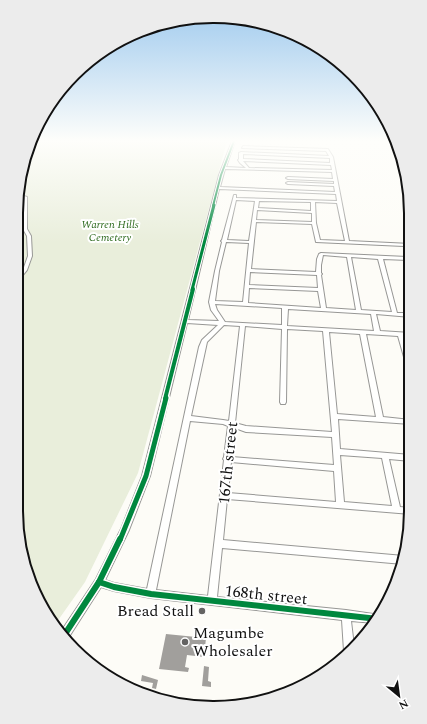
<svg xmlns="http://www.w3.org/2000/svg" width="427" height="724" font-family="Spectral,serif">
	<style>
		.cemetery { fill: #e9eedb }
		.building { fill: #a19f9c }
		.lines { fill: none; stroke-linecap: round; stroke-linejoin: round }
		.minor-casing { stroke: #979795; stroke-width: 2 }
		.minor { fill: #fffffe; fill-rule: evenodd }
		.cycleway-far4-casing { stroke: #fff; stroke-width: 3.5 }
		.cycleway-far3-casing { stroke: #fff; stroke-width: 5 }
		.cycleway-far2-casing { stroke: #fff; stroke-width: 6 }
		.cycleway-far1-casing { stroke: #fff; stroke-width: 8 }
		.cycleway-casing { stroke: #fff; stroke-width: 9 }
		.cycleway-far4 { stroke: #00873e; stroke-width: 2 }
		.cycleway-far3 { stroke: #00873e; stroke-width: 3 }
		.cycleway-far2 { stroke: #00873e; stroke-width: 4 }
		.cycleway-far1 { stroke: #00873e; stroke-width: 5 }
		.cycleway { stroke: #00873e; stroke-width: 6 }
		.poi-dot { fill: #646362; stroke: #fff; stroke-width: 1.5 }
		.labels { text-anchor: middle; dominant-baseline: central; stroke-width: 4; stroke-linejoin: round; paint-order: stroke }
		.far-park-label { font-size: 11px; font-style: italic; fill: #2f6b1f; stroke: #fff }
		.near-street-label { font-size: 16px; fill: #111; stroke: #fff }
		.near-poi-label { font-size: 16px; fill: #111; stroke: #fff; text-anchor: end }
		.rim { fill: none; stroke: #111; stroke-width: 2 }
	</style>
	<rect width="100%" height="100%" fill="#fdfcf7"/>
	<!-- cemetery -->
	<polygon class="cemetery" points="31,141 227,141 138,473 85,582 54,626 26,574 16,510 16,263 20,255 20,196 17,196 27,150"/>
	<!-- building -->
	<g class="building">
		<polygon points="166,634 206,638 204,657 187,655 185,667 189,668 188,672 159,669"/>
		<polygon points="204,666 209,667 208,681 211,682 211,687 202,686"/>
		<polygon points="142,675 158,680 156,689 152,688 153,683 141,681"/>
	</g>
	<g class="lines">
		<defs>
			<g id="minor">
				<path d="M232 141H235L226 167 246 168 240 163 238 160 239 159V153L241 152 329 156 326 151 242 148 243 146 328 149 333 157 349 241 411 244V246H409L411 253V263H409L408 260 383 259 397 313H411V317L376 314 380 331 411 333V337L403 336 411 359V373L408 371 398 336 366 334 383 417 411 420V424L338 419 340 449 411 455V461L389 459 400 507 411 508V514L227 499 223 540 404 556 403 564 222 548 217 597 346 610 380 615 375 623 351 621 354 646 346 655 344 651 342 620 151 598 114 591 101 587 67 640 60 633 96 579 121 529 142 476 219 175ZM243 154 330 158V163L243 159ZM243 161 331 165 332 170 249 168ZM225 169 332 172 333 179 288 177 286 178 288 179 334 181V184L288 182 286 183 288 184 334 186 335 192 220 187ZM219 189 336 194 337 201 236 198V195H234L222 240 221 241 222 242 215 271 209 302 211 310 219 321 188 320ZM236 200 255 201 249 241 227 240ZM259 201 311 202V211L258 208ZM315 202 337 203 345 241 320 240 316 223ZM257 210 312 213V222L256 220ZM256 222 312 224 316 242 404 246 407 257 321 253 319 254 317 259 316 272 251 269ZM226 242 249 243 243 302 215 301 219 271ZM323 255 347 257 356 310 326 308 321 275 322 274 321 273V265ZM351 257 378 259 392 312 361 310ZM250 272 317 275 318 288 249 285ZM249 288 318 291 321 308 248 303ZM215 304 282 308V325L225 322 217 310ZM288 309 371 314 374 331 287 326ZM187 323 218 325 202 340 199 347 147 589 114 583 105 580 129 530 150 476ZM224 325 240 326 229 421 223 420 191 416 207 342ZM245 326 282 329 280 402 281 404H285L286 402 287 329 323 331 332 432 246 426 235 423ZM329 332 360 334 376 417 337 414ZM190 421 223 424 228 426 224 457 223 459 224 460 208 596 156 590ZM235 428 246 432 332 437 334 465 232 457ZM340 455 382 458 392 506 344 502ZM231 462 334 471 336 502 228 493Z"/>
				<polygon points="24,196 27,197 27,229 31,236 32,256 27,270 18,281 16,281 16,277 23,270 28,256 27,236 23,229"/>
			</g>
		</defs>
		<!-- minor casing -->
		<use href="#minor" class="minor-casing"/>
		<!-- minor -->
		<use href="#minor" class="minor"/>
		<defs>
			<polyline id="cycleway-far4" points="213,206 221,175 234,141"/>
			<polyline id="cycleway-far3" points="192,290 214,205"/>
			<polyline id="cycleway-far2" points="165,399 193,289"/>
			<polyline id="cycleway-far1" points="120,540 146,476 166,398"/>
			<g id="cycleway">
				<polyline points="99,582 114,587 151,594 378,619"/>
				<polyline points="63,637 99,582 120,539"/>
			</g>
		</defs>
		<!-- cycleway-far4 casing -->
		<use href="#cycleway-far4" class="cycleway-far4-casing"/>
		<!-- cycleway-far3 casing -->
		<use href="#cycleway-far3" class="cycleway-far3-casing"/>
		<!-- cycleway-far2 casing -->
		<use href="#cycleway-far2" class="cycleway-far2-casing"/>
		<!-- cycleway-far1 casing -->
		<use href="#cycleway-far1" class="cycleway-far1-casing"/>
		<!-- cycleway casing -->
		<use href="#cycleway" class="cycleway-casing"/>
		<!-- cycleway-far4 -->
		<use href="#cycleway-far4" class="cycleway-far4"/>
		<!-- cycleway-far3 -->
		<use href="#cycleway-far3" class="cycleway-far3"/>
		<!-- cycleway-far2 -->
		<use href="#cycleway-far2" class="cycleway-far2"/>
		<!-- cycleway-far1 -->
		<use href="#cycleway-far1" class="cycleway-far1"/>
		<!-- cycleway -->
		<use href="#cycleway" class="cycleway"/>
	</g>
	<!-- sky -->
	<linearGradient id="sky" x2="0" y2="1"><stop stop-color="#9dc9ee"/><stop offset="0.58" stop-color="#fefefb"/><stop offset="1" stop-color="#fefefb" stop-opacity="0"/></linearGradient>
	<rect width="427" height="243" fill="url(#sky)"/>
	<!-- markers -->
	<g class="poi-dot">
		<circle cx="202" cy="611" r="4"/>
		<circle cx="185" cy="642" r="4"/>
	</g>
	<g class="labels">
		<!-- far-park labels -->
		<g class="far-park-label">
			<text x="110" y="224">Warren Hills<tspan x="110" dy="13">Cemetery</tspan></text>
		</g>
		<!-- near-street labels -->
		<g class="near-street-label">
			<text transform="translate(228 463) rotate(-84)">167th street</text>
			<text transform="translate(266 595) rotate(6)">168th street</text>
		</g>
		<!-- near-poi labels -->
		<g class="near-poi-label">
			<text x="194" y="611">Bread Stall</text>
			<text x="193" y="633" text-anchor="start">Magumbe<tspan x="193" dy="18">Wholesaler</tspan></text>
		</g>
	</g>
	<!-- crop -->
	<path d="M0 0H427V724H0ZM213 23H214A190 190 0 0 1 404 213V511A190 190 0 0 1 214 701H213A190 190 0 0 1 23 511V213A190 190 0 0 1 213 23Z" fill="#ececec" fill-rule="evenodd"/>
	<path class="rim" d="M213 23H214A190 190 0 0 1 404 213V511A190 190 0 0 1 214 701H213A190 190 0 0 1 23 511V213A190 190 0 0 1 213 23Z"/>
	<!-- north arrow -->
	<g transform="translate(399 696) rotate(151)" stroke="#ffffff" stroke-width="3" paint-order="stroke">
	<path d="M0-3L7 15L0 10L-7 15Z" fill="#111111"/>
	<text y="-6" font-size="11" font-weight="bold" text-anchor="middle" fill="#111111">N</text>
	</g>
</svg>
